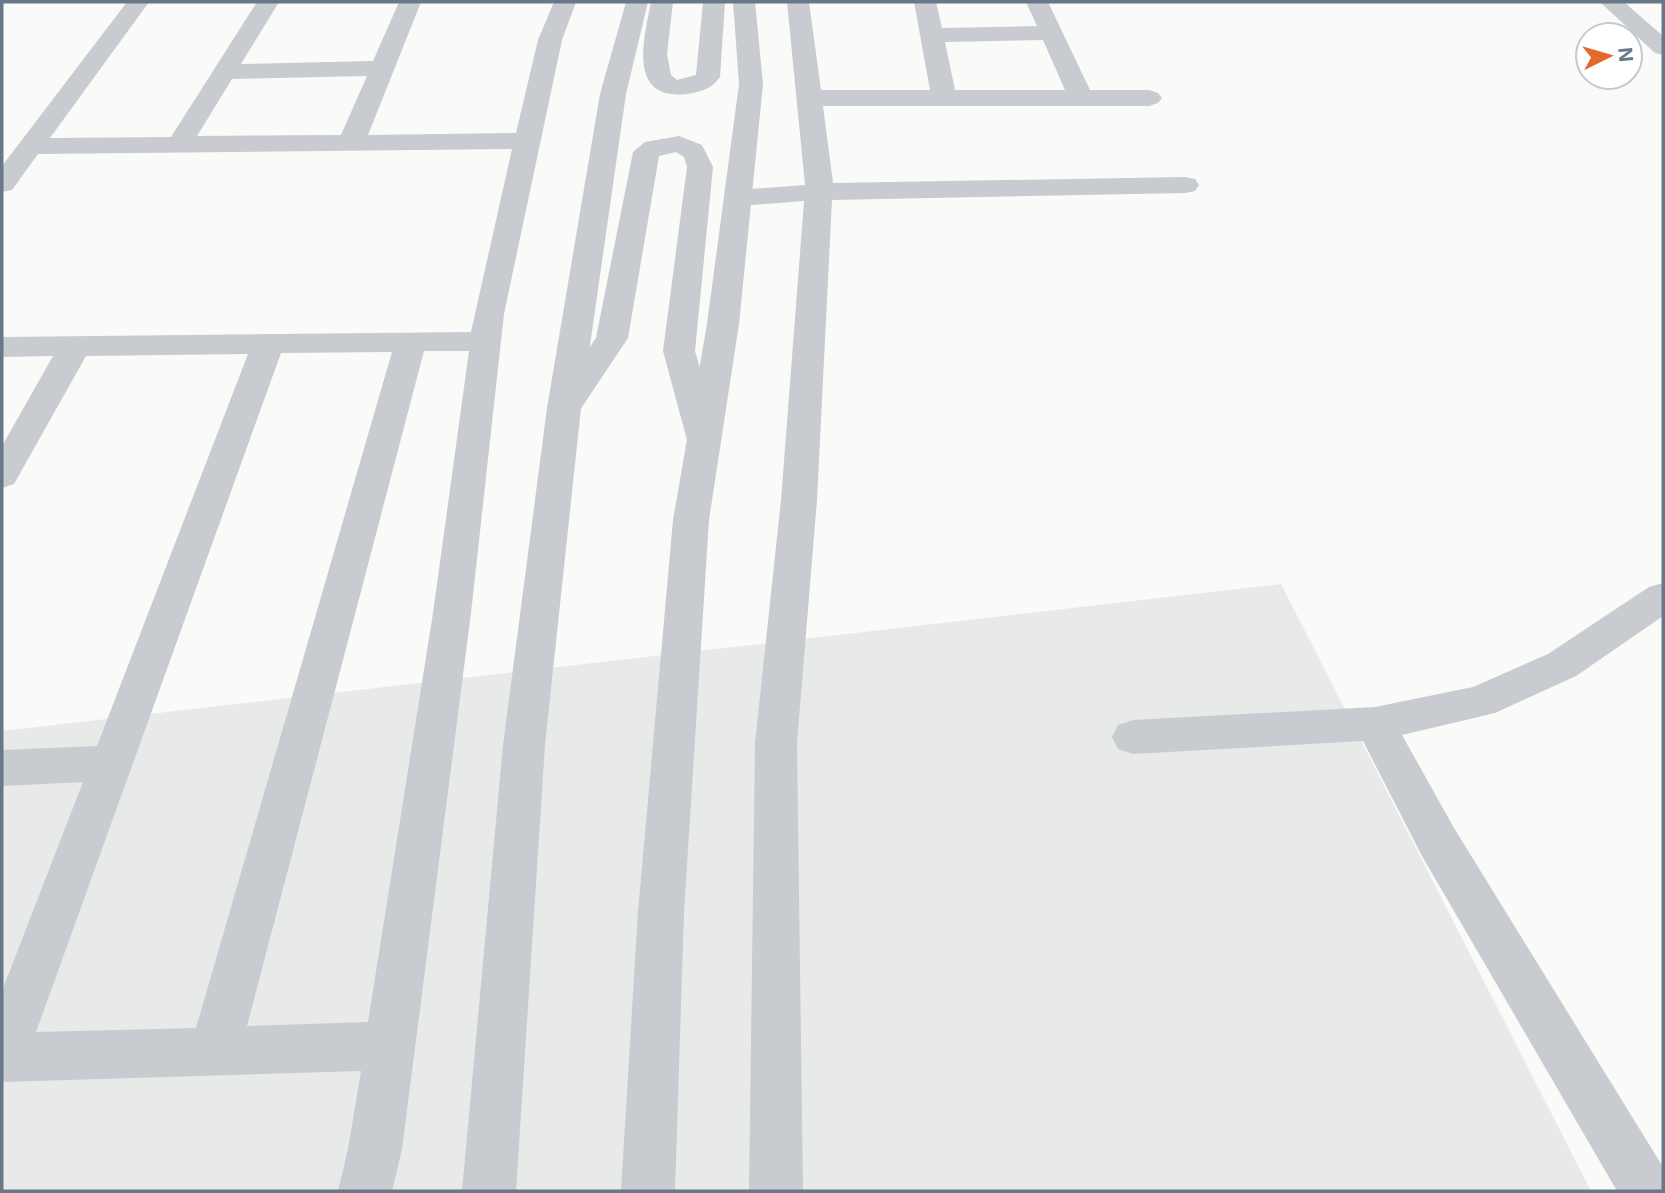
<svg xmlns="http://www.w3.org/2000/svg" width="1665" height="1193" font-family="Inter,sans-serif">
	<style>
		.built { fill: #e8e9e9 }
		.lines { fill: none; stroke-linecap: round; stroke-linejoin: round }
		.minor { fill: #c8cbcf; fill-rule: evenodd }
		.tertiary { fill: #c8cbcf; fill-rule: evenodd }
	</style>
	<rect width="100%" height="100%" fill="#fafaf8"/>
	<!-- built -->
	<polygon class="built" points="1281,584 1591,1191 2,1191 2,731"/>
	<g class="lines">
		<!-- minor -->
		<g class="minor">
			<path d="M127 2H149L50 138 171 137 257 2H279L241 64 373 61 399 2H421L368 135 516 133 538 40 554 2H576L562 40 504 314 471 613 402 1149 392 1191H338L348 1149 361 1071 2 1082V991L83 782 2 786V750L97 746 248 354 86 356 14 484 2 488V446L53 356 2 357V337L471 332 512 149 38 154 12 190 2 192V166ZM367 76 341 135 197 136 232 79ZM424 351H469L433 613 368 1022 247 1026ZM392 352 196 1028 36 1032 281 353Z"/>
			<path d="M651 2H673L667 54 671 75 677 80 696 75 703 2H725L720 77C712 89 700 92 687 94 627 101 644 38 651 2Z"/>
			<path d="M787 2H809L821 90H930L914 2H936L942 28 1037 26 1026 2H1048L1090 90H1149L1158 93 1162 98 1158 103 1149 106H823L833 183 1185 177 1195 179 1199 185 1195 191 1185 193 832 200 817 500 797 743 803 1191H749L755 743 781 500 804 201 738 206 728 204 724 198 728 192 738 190 805 185ZM1043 40 1065 90H955L945 42Z"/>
			<polygon points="1600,2 1624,2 1663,36 1663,55 1655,53"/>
			<polygon points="679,136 702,145 713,167 695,351 721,440 716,448 704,451 692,448 687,440 663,351 687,167 684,157 676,152 659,156 628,338 576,416 564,419 552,416 547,408 596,338 633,152 645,142"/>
			<polygon points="1663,583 1663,616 1576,676 1495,713 1402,735 1454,828 1663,1167 1663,1191 1617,1191 1422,856 1363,741 1133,754 1118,749 1112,737 1118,725 1133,720 1375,707 1473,687 1548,654 1649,587"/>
		</g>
		<!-- tertiary -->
		<g class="tertiary">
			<polygon points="626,2 648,2 626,94 581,408 545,745 516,1191 462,1191 503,745 547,408 600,94"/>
			<polygon points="733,2 755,2 763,84 739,324 709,520 684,912 675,1191 621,1191 638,912 673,520 707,324 739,84"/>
		</g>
	</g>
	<!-- border -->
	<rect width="1665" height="1193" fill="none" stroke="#697888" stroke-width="7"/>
	<!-- north arrow -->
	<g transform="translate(1609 56) rotate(85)"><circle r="33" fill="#ffffff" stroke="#c3c9cf" stroke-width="2"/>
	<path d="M0-5L12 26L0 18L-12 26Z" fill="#e3692f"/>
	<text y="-10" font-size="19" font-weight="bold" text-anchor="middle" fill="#697888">N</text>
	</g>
</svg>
